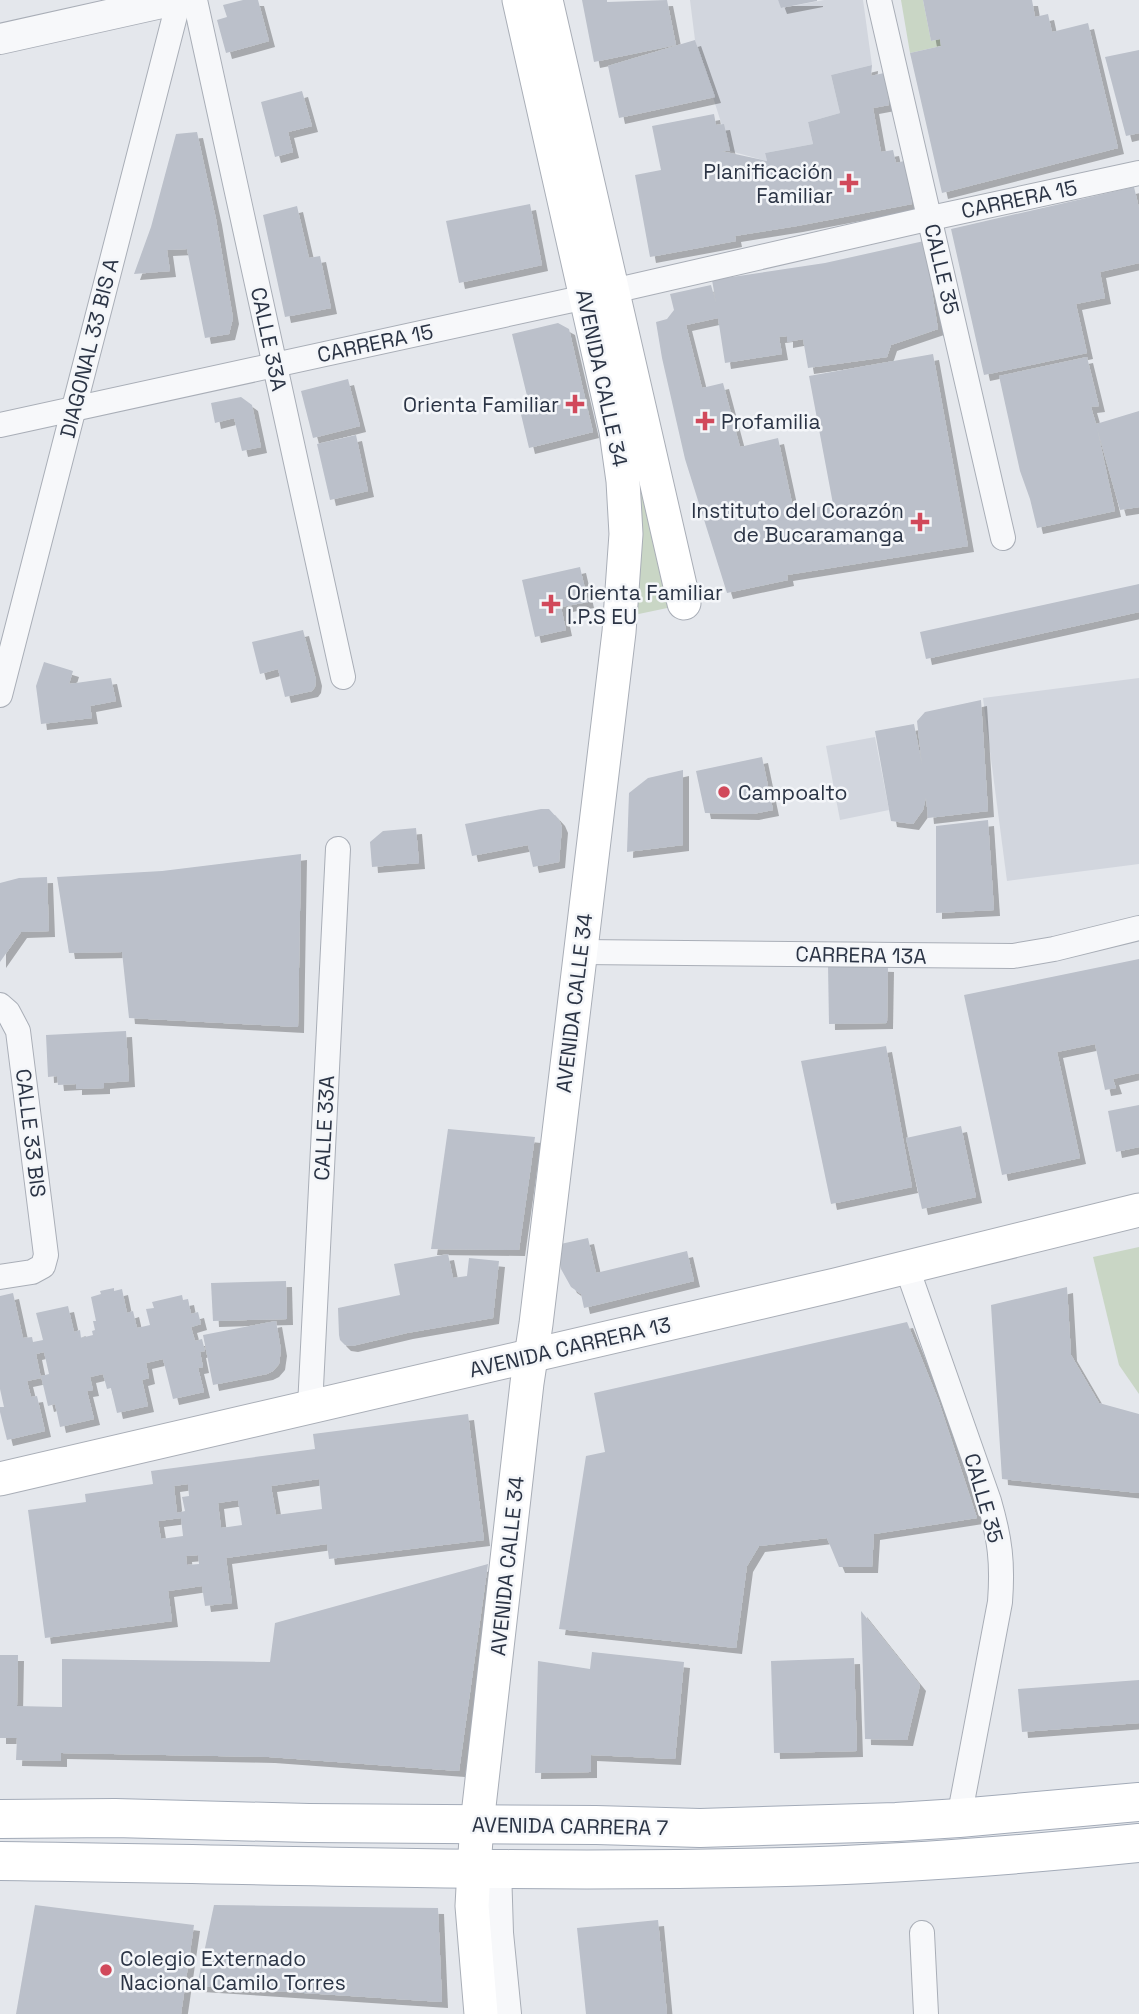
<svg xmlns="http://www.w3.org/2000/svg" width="1139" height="2014" font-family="'Space Grotesk',sans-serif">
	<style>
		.built { fill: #d2d6de }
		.green { fill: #c9d6c5 }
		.building { fill: #bbc0ca; fill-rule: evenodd; filter: url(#shadow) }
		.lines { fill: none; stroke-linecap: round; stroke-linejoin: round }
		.minor-casing { stroke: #a9aeb7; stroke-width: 26 }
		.tertiary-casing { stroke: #a9aeb7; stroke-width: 32 }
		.secondary-casing { stroke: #a9aeb7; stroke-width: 35 }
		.primary-casing { stroke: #a3abb8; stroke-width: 40 }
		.minor { stroke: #f7f8fa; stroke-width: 24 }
		.tertiary { stroke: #f7f8fa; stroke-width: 30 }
		.secondary { stroke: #fff; stroke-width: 33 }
		.primary { stroke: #fff; stroke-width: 38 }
		.poi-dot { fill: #d1495b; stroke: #f4f6f9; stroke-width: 2.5 }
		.labels { text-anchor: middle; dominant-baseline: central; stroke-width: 5; stroke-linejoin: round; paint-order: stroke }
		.poi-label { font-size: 21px; fill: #2b3445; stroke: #f4f6f9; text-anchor: start }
		.street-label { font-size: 21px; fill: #2b3445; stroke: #f4f6f9 }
	</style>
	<defs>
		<filter id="shadow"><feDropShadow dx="6" dy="6" stdDeviation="0" flood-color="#0004"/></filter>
	</defs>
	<rect width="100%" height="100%" fill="#e4e7ec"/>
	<!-- built -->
	<g class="built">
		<polygon points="690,0 778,0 782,8 824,0 863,0 872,65 831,75 840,113 808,122 813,144 765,153 767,161 730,151 695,40"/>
		<polygon points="1139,678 1139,864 1007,881 983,698"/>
		<polygon points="875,737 889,810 840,820 826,746"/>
	</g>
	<!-- green -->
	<g class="green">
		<polygon points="536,0 672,607 634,615"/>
		<polygon points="901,0 923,0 931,41 940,39 941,46 910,53"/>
		<polygon points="1139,1247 1139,1394 1119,1365 1093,1257"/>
	</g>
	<!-- building -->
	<g class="building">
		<polygon points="243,0 258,0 269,41 226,53 217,20 227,17 223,5"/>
		<polygon points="582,0 607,0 607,2 667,0 676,45 594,62"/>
		<polygon points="778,0 817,0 817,1 781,8"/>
		<polygon points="923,0 1032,0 1035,17 1048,14 1052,32 1088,23 1118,148 942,193 910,53 941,46 940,39 931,41"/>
		<polygon points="695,40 715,97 619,118 608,66"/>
		<polygon points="1139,50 1139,133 1126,136 1105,57"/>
		<polygon points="872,65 871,76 884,73 889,105 873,108 881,152 893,150 896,163 904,161 912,204 797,226 735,236 736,241 650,257 635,175 661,170 652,126 714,114 716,125 724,124 730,151 721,151 767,161 765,153 813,144 808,122 840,113 831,75"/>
		<polygon points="302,91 312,126 288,132 293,152 275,157 261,102"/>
		<polygon points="197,132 216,219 233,318 229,334 205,338 187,249 167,250 170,271 134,274 151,227 176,134"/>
		<polygon points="1134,187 1139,208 1139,263 1100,272 1105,298 1076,304 1087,353 984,375 951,229"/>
		<polygon points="530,204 542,265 459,283 446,221"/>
		<polygon points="297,206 309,258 320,256 331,308 285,317 263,215"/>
		<polygon points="924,241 938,329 891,345 887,357 808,368 803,339 787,342 787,336 779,337 782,354 725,363 718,318 686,325 702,388 723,383 740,447 778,438 794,512 833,504 809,376 933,354 968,546 787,575 788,580 727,593 685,459 662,358 656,322 667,319 674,310 670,294 711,285 716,303 712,280 825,263"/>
		<polygon points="558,323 569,329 593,432 529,448 519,406 529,404 512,334"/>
		<polygon points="1087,357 1099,406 1091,407 1096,424 1139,411 1139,507 1120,510 1097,428 1115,511 1037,528 1030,499 1020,471 999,376"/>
		<polygon points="348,379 360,426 313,438 301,391"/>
		<polygon points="241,397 252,405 261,447 242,451 234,418 215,423 211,403"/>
		<polygon points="356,435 368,491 330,500 317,444"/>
		<polygon points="580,567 588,602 561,607 566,630 535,637 522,580"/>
		<polygon points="1139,584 1139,612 926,659 920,632"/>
		<polygon points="303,630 316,680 315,687 312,691 285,697 278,669 260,674 252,642"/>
		<polygon points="44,662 73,671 69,684 111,678 116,701 90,706 92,718 41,724 36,686"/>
		<polygon points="981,700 988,811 928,818 926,797 923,810 913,824 891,821 875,731 914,724 922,765 917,721 925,712"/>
		<polygon points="762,757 773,810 753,814 705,813 696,771"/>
		<polygon points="683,770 683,845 627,852 629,793 648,778"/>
		<polygon points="541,809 549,809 559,820 562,827 559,862 533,867 528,845 472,856 465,824"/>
		<polygon points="988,820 994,910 936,913 936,826"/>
		<polygon points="416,828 419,863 372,867 370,842 383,831"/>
		<polygon points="301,854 298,1027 129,1018 122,952 69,953 57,877 162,871"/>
		<polygon points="47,877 49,931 21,932 0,962 0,883 19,878"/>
		<polygon points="1139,959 1139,1073 1113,1079 1116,1088 1105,1090 1095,1044 1057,1052 1080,1158 1002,1175 964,995"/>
		<polygon points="828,964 888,966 887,1023 829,1024"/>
		<polygon points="126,1031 129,1081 104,1083 104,1088 76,1089 76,1084 58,1085 57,1076 48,1077 46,1035"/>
		<polygon points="886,1046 912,1187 831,1204 801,1061"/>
		<polygon points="1139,1105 1139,1147 1116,1152 1108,1111"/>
		<polygon points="961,1126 976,1197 922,1209 906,1138"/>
		<polygon points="448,1129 535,1137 519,1250 431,1249"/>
		<polygon points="588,1238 596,1273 687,1251 694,1281 584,1308 581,1294 571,1287 561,1269 556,1245"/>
		<polygon points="448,1254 453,1278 467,1276 469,1258 499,1261 493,1318 407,1333 352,1346 345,1345 340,1340 339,1335 338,1308 400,1295 394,1264"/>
		<polygon points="286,1281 287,1319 213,1321 211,1283"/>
		<polygon points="1067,1287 1071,1355 1099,1403 1139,1414 1139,1493 1002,1479 991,1305"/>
		<polygon points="114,1288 114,1291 122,1289 127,1313 133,1311 137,1328 150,1325 146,1309 154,1308 152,1302 182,1295 183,1300 188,1299 191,1314 198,1312 201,1324 191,1327 195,1341 202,1339 205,1351 200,1352 203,1367 198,1368 204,1392 173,1399 163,1359 146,1363 149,1378 142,1380 148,1406 117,1413 111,1388 107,1389 103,1374 90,1377 93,1390 87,1391 94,1419 60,1427 55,1404 48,1406 41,1376 49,1374 44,1352 36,1354 41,1378 27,1381 31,1397 37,1396 45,1431 7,1440 0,1412 0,1407 4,1407 0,1389 0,1296 13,1293 23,1338 32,1337 33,1342 43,1340 36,1313 68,1306 74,1332 80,1330 81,1338 93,1335 92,1331 95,1330 93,1321 96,1321 91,1297 101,1294 100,1291"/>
		<polygon points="276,1321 281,1350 279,1364 273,1371 267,1374 213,1385 203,1335"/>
		<polygon points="907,1322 939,1402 977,1518 874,1534 872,1567 839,1567 827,1538 759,1546 747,1566 736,1648 559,1629 586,1456 605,1452 594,1393"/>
		<path d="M468 1414 484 1540 329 1559 327 1544 226 1558 232 1603 205 1606 202 1586 168 1591 172 1621 45 1638 28 1510 86 1502 85 1494 153 1484 151 1471 315 1449 313 1434ZM319 1479 322 1509 276 1515 271 1486ZM188 1484 189 1496 182 1497 185 1511 177 1513 174 1486ZM238 1500 242 1525 221 1528 218 1503ZM181 1518 183 1536 161 1539 158 1521ZM198 1555 199 1564 187 1565 186 1556Z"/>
		<polygon points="488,1564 459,1771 269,1757 61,1753 61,1761 16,1760 17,1738 0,1738 0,1655 18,1655 17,1706 62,1707 62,1659 270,1662 275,1623"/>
		<polygon points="861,1611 920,1685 907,1740 865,1739"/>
		<polygon points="592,1652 684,1662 675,1759 591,1755 591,1772 535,1773 538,1661 590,1669"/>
		<polygon points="854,1658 857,1751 774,1753 771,1661"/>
		<polygon points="1139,1680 1139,1723 1022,1732 1018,1689"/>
		<polygon points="35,1905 194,1925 181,2014 16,2014"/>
		<polygon points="214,1905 438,1908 442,2002 197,1986"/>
		<polygon points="658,1920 667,2014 586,2014 577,1928"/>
	</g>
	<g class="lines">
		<defs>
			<g id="minor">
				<polyline points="195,0 343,677"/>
				<polyline points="879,0 1003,538"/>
				<polyline points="613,291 931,218 1139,173"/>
				<polyline points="0,425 586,297"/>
				<polyline points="0,695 179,0"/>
				<polyline points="581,952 1013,956 1054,949 1139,928"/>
				<polyline points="0,1005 8,1012 18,1031 46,1255 43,1266 32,1272 0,1277"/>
				<path d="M907 1268 989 1501C1000 1539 1003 1563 1000 1602L959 1818"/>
				<polyline points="310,1407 338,849"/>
				<polyline points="922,1933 926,2014"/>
			</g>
			<g id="tertiary">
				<polyline points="0,39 175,0"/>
				<polyline points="496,1869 498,1933 506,2014"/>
			</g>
			<g id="secondary">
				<polyline points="546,0 684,603"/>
				<polyline points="0,1479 835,1285 1139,1210"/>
				<polyline points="481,2014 472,1906 474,1869 477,1824 527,1383 536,1324 619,632 626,534 623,481 616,431 519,0"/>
			</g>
			<g id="primary">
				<polyline points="0,1819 115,1818 309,1823 596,1825 700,1828 896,1822 959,1818 1139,1802"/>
				<path d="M0 1861C262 1864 523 1874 785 1867 903 1864 1021 1855 1139 1843"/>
			</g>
		</defs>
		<!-- minor casing -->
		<use href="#minor" class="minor-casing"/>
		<!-- tertiary casing -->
		<use href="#tertiary" class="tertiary-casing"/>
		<!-- secondary casing -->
		<use href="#secondary" class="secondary-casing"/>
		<!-- primary casing -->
		<use href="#primary" class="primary-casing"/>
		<!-- minor -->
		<use href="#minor" class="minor"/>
		<!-- tertiary -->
		<use href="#tertiary" class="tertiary"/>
		<!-- secondary -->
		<use href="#secondary" class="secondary"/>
		<!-- primary -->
		<use href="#primary" class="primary"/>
	</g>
	<!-- markers -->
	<g class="poi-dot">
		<path d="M845.5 172.5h7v7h7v7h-7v7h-7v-7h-7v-7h7z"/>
		<path d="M571.5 393.5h7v7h7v7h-7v7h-7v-7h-7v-7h7z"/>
		<path d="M701.5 410.5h7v7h7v7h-7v7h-7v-7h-7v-7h7z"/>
		<path d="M916.5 511.5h7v7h7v7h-7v7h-7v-7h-7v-7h7z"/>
		<path d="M547.5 593.5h7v7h7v7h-7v7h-7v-7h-7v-7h7z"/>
		<circle cx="724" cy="792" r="7"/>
		<circle cx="106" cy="1970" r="7"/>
	</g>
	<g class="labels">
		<!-- poi labels -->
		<g class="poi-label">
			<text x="833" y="171" text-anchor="end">Planificación<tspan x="833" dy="24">Familiar</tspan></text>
			<text x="559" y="404" text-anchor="end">Orienta Familiar</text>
			<text x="721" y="421">Profamilia</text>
			<text x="904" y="510" text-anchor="end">Instituto del Corazón<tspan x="904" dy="24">de Bucaramanga</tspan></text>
			<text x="567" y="592">Orienta Familiar<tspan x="567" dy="24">I.P.S EU</tspan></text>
			<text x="738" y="792">Campoalto</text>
			<text x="120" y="1958">Colegio Externado<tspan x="120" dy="24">Nacional Camilo Torres</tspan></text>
		</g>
		<!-- street labels -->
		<g class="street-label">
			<text transform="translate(1019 199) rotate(-12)">CARRERA 15</text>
			<text transform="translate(942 269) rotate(77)">CALLE 35</text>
			<text transform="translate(269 339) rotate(78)">CALLE 33A</text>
			<text transform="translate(375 343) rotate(-12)">CARRERA 15</text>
			<text transform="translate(89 348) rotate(-76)">DIAGONAL 33 BIS A</text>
			<text transform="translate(602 378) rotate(78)">AVENIDA CALLE 34</text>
			<text transform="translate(861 955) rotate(1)">CARRERA 13A</text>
			<text transform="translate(574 1003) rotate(-83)">AVENIDA CALLE 34</text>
			<text transform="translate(324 1128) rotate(-87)">CALLE 33A</text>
			<text transform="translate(31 1133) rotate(83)">CALLE 33 BIS</text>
			<text transform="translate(570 1347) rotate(-13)">AVENIDA CARRERA 13</text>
			<text transform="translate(984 1498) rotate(74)">CALLE 35</text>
			<text transform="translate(507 1566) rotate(-84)">AVENIDA CALLE 34</text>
			<text transform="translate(570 1826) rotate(1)">AVENIDA CARRERA 7</text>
		</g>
	</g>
</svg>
